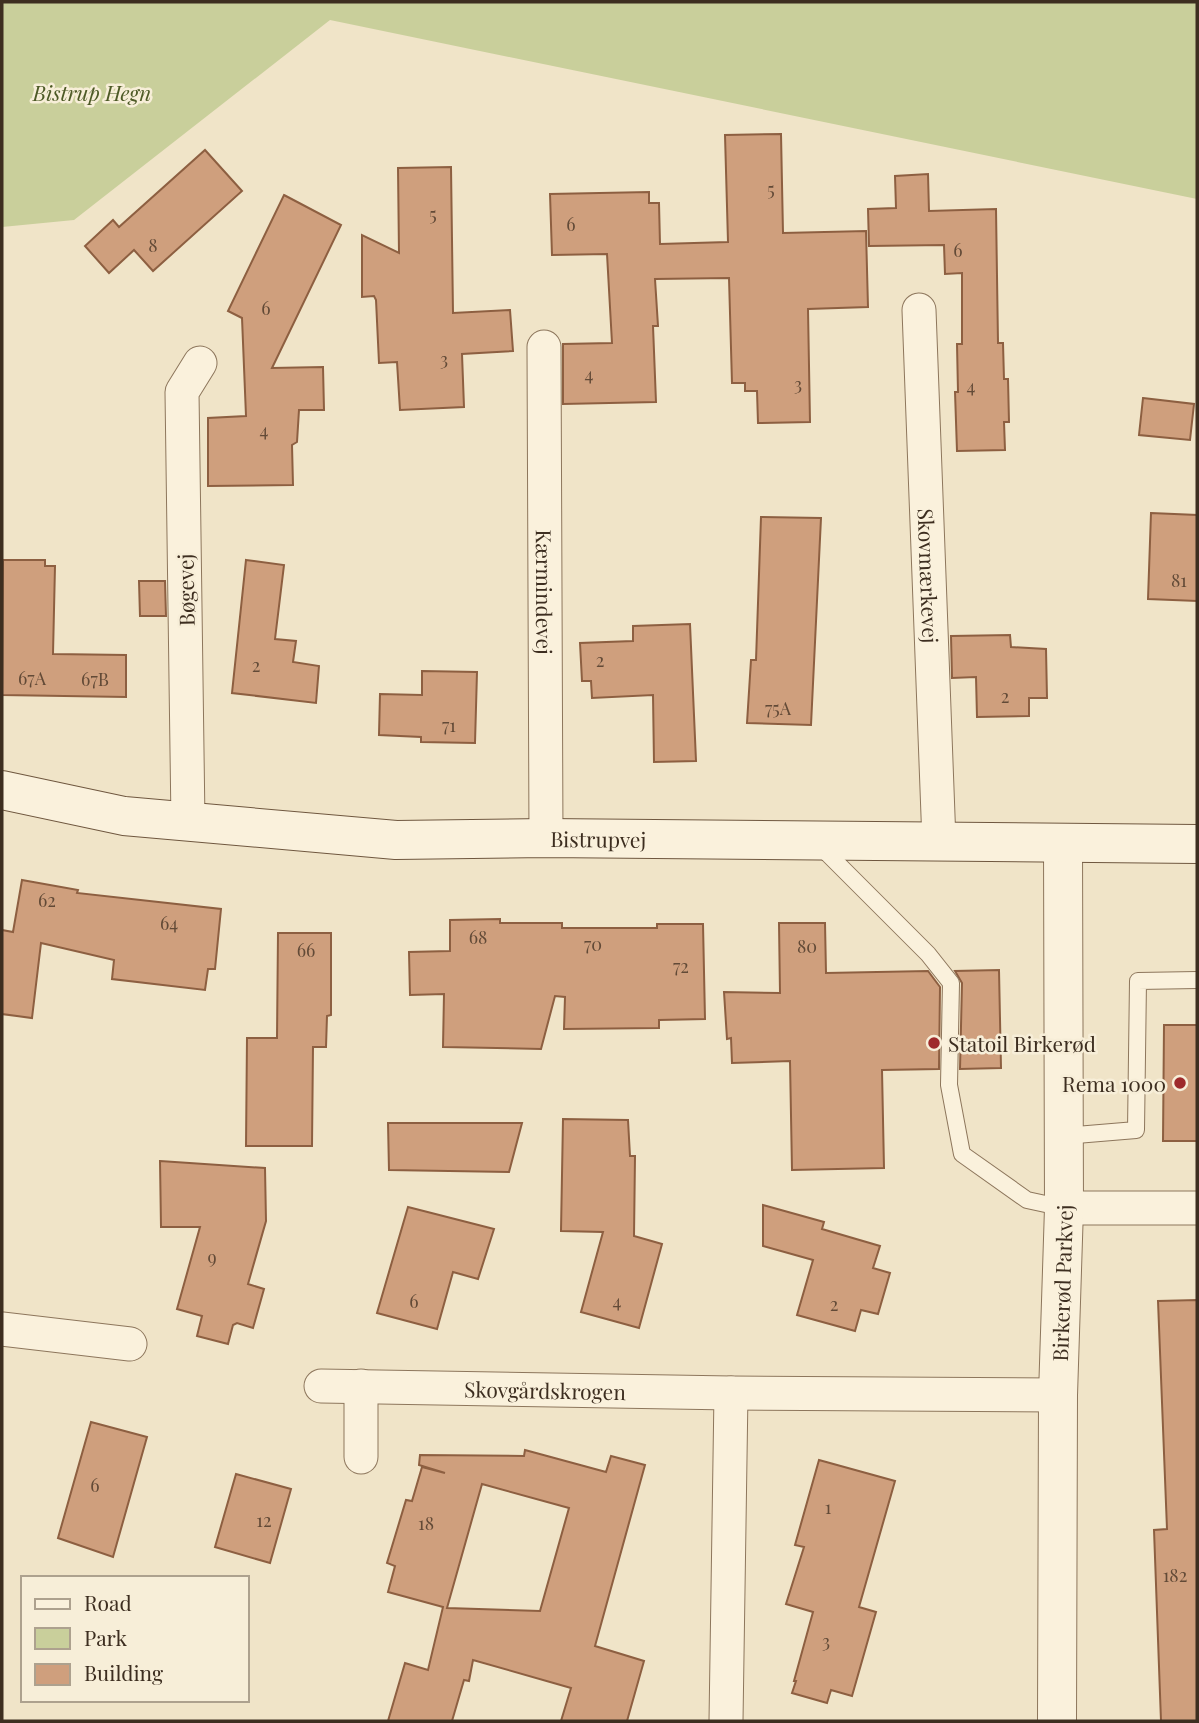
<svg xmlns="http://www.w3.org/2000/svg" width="1199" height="1723" font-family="'Playfair Display',serif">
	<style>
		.green { fill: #c9cf9b }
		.building { fill: #cf9f7d; stroke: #8d5f41; stroke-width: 2; fill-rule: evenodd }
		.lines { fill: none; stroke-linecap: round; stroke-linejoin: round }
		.service-casing { stroke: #8d765c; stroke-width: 18 }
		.minor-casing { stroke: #8d765c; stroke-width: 35 }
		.tertiary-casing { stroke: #8d765c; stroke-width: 40 }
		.secondary-casing { stroke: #6f573f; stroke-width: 40 }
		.service { stroke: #faf1dc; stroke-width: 16 }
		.minor { stroke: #faf1dc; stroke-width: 33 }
		.tertiary { stroke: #faf1dc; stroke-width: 38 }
		.secondary { stroke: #faf1dc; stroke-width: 38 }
		.poi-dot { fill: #9e2a2b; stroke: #f7eed8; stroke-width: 2.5 }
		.labels { text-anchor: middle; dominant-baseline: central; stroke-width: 5; stroke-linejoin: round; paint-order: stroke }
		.number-label { font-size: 18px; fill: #624a37 }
		.park-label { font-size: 21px; font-style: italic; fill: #4d5a26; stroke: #f7eed8 }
		.street-label { font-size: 21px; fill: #3d2e20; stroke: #f7eed8 }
		.poi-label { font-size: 21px; fill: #3d2e20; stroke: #f7eed8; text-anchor: start }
	</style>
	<rect width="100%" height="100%" fill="#f0e4c8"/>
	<!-- green -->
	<polygon class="green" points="2,2 1197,2 1197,199 330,20 74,220 2,227"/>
	<!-- building -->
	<g class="building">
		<polygon points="781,134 783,233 866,231 868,307 808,309 810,422 758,423 757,391 745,391 745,383 732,383 729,278 655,279 658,326 653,326 656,402 563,404 563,344 612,343 607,254 552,255 550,194 649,192 649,203 659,203 660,244 728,242 725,135"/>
		<polygon points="205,150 242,191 153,271 134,250 109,273 85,246 113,220 119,227"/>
		<polygon points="451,167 453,313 510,310 513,351 462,354 464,407 400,410 397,362 379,363 376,300 374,296 362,297 362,235 399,253 398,168"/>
		<polygon points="928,174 929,211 996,209 998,343 1003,343 1004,379 1008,379 1009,422 1004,422 1005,450 957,451 955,392 958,392 957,344 962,344 962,273 945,274 944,245 869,246 868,209 896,208 895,176"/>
		<polygon points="284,195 341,225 272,368 323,367 324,410 299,410 297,442 292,445 293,485 208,486 208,418 246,416 242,318 228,311"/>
		<polygon points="1143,398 1194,404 1190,440 1139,435"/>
		<polygon points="1151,513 1197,515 1197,601 1148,599"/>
		<polygon points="761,517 821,518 811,725 747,723 751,660 756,660"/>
		<polygon points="3,560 45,560 45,566 55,566 53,654 126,655 126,697 2,695"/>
		<polygon points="246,560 284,565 275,639 296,641 293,662 319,666 316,703 232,693"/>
		<polygon points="139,581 165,581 166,616 140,616"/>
		<polygon points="690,624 696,761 654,762 653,695 592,698 591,681 582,681 580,643 633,641 633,626"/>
		<polygon points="1010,635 1011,647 1046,649 1047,698 1029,698 1029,716 977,717 976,677 952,678 951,636"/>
		<polygon points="422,671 477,672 475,743 421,742 421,737 379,735 380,694 422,695"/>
		<polygon points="22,880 78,890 77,893 221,909 215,969 208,969 205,990 112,979 114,960 41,943 32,1018 2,1014 2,930 13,932"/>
		<polygon points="500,919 500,923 562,923 562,928 657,928 657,924 703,924 705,1019 659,1020 659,1028 564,1029 565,997 555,996 541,1049 443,1047 444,994 410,995 409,952 450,951 450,920"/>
		<polygon points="779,923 825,923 826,973 928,971 940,987 939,1069 882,1070 884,1168 792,1170 790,1061 732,1063 731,1038 727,1039 724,992 780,993"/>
		<polygon points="278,933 331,933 331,1015 327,1016 326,1047 313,1047 312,1146 246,1146 247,1038 277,1038"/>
		<polygon points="999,970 1001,1068 960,1069 962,983 955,971"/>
		<polygon points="1164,1025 1197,1025 1197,1141 1163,1141"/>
		<polygon points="563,1119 628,1120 630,1156 635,1156 634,1236 662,1244 639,1328 581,1312 603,1232 561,1231"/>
		<polygon points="388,1123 522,1123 509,1172 389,1170"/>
		<polygon points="160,1161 265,1168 266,1221 248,1284 264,1289 253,1328 237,1323 233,1325 228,1344 197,1336 202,1316 177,1309 200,1227 161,1227"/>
		<polygon points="763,1205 824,1222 822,1229 880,1246 873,1268 890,1273 878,1314 861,1310 855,1331 797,1315 813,1260 763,1246"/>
		<polygon points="408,1207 494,1229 478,1279 453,1272 437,1329 377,1313"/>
		<polygon points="1197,1300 1197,1721 1161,1721 1154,1530 1167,1529 1158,1301"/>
		<polygon points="91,1422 147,1437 113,1557 58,1538"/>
		<path d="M525 1450 606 1472 611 1456 645 1465 595 1646 644 1661 627 1721H561L571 1688 473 1660 469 1681 464 1680 452 1721H388L405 1663 428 1670 443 1607 388 1592 395 1566 387 1563 406 1500 412 1501 422 1467 445 1473 419 1465 420 1455 524 1456ZM482 1484 569 1508 540 1611 447 1608Z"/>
		<polygon points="819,1460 895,1481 859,1607 876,1612 852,1696 831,1690 827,1703 792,1693 796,1681 794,1681 813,1612 786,1604 804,1547 795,1545"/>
		<polygon points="236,1474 291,1489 270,1563 215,1547"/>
	</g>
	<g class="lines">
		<defs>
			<g id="service">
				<polyline points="819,845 928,954 951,983 949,1085 962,1154 1027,1200 1064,1208"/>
				<polyline points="1064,1136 1136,1130 1138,981 1197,980"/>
			</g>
			<g id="minor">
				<path id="s1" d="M919 310 939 842"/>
				<path id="s2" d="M544 347 546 838"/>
				<polyline points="188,822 182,392 200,363"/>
				<polyline points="1064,1208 1197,1208"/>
				<polyline points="2,1329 130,1344"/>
				<path id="s3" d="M321 1386 731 1393 1058 1395"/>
				<polyline points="361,1386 361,1457"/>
				<polyline points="726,1721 731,1393"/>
			</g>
			<g id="tertiary">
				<path id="s4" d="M1057 1721 1058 1395 1064 1208 1063 844"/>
			</g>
			<g id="secondary">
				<path id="s5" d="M2 790 124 816 396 840 546 838 1197 844"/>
			</g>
		</defs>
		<!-- service casing -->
		<use href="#service" class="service-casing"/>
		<!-- minor casing -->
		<use href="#minor" class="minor-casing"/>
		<!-- tertiary casing -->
		<use href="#tertiary" class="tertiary-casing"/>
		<!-- secondary casing -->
		<use href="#secondary" class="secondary-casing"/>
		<!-- service -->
		<use href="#service" class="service"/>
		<!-- minor -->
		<use href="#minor" class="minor"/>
		<!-- tertiary -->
		<use href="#tertiary" class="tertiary"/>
		<!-- secondary -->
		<use href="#secondary" class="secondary"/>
	</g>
	<!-- markers -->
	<g class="poi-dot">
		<circle cx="934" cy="1043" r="7"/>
		<circle cx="1180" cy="1083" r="7"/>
	</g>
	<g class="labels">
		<!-- number labels -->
		<g class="number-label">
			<text x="771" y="189">5</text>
			<text x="433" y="214">5</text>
			<text x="571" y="224">6</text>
			<text x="153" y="245">8</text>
			<text x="958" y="250">6</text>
			<text x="266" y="308">6</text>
			<text x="444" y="359">3</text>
			<text x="589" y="374">4</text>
			<text x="798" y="384">3</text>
			<text x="971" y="386">4</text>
			<text x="264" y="430">4</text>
			<text x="1179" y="580">81</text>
			<text x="600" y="660">2</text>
			<text x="256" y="665">2</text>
			<text x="32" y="678">67A</text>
			<text x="95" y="679">67B</text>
			<text x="1005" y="696">2</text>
			<text x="778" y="708">75A</text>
			<text x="449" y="725">71</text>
			<text x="47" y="900">62</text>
			<text x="169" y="923">64</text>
			<text x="478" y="937">68</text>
			<text x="593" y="944">70</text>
			<text x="807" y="946">80</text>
			<text x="306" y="950">66</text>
			<text x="681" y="966">72</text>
			<text x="212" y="1257">9</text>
			<text x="414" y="1301">6</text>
			<text x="617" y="1301">4</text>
			<text x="834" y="1304">2</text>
			<text x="95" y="1485">6</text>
			<text x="828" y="1507">1</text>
			<text x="264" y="1520">12</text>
			<text x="426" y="1523">18</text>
			<text x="1175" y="1575">182</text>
			<text x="826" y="1641">3</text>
		</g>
		<!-- park labels -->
		<g class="park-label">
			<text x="92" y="92">Bistrup Hegn</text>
		</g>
		<!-- street labels -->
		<g class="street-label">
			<text stroke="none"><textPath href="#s1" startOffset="266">Skovmærkevej</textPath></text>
			<text transform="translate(185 590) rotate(-91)">Bøgevej</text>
			<text stroke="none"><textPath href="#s2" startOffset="245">Kærmindevej</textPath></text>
			<text stroke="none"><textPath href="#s5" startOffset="600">Bistrupvej</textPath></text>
			<text stroke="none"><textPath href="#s4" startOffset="438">Birkerød Parkvej</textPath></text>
			<text stroke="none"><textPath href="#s3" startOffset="224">Skovgårdskrogen</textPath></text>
		</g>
		<!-- poi labels -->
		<g class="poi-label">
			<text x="948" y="1043">Statoil Birkerød</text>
			<text x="1166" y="1083" text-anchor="end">Rema 1000</text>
		</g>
	</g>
	<!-- border -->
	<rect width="1199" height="1723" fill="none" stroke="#3d2e20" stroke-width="7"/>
	<!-- legend -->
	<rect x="21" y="1576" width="228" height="126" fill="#f7eed8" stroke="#ada18e" stroke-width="2"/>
	<rect x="35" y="1599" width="35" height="10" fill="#faf1dc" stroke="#ada18e" stroke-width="2"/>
	<text x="84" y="1611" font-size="21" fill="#3d2e20">Road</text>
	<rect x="35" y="1628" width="35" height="21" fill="#c9cf9b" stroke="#ada18e" stroke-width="2"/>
	<text x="84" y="1646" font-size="21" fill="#3d2e20">Park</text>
	<rect x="35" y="1664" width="35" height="21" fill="#cf9f7d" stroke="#ada18e" stroke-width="2"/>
	<text x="84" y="1681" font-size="21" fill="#3d2e20">Building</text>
</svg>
